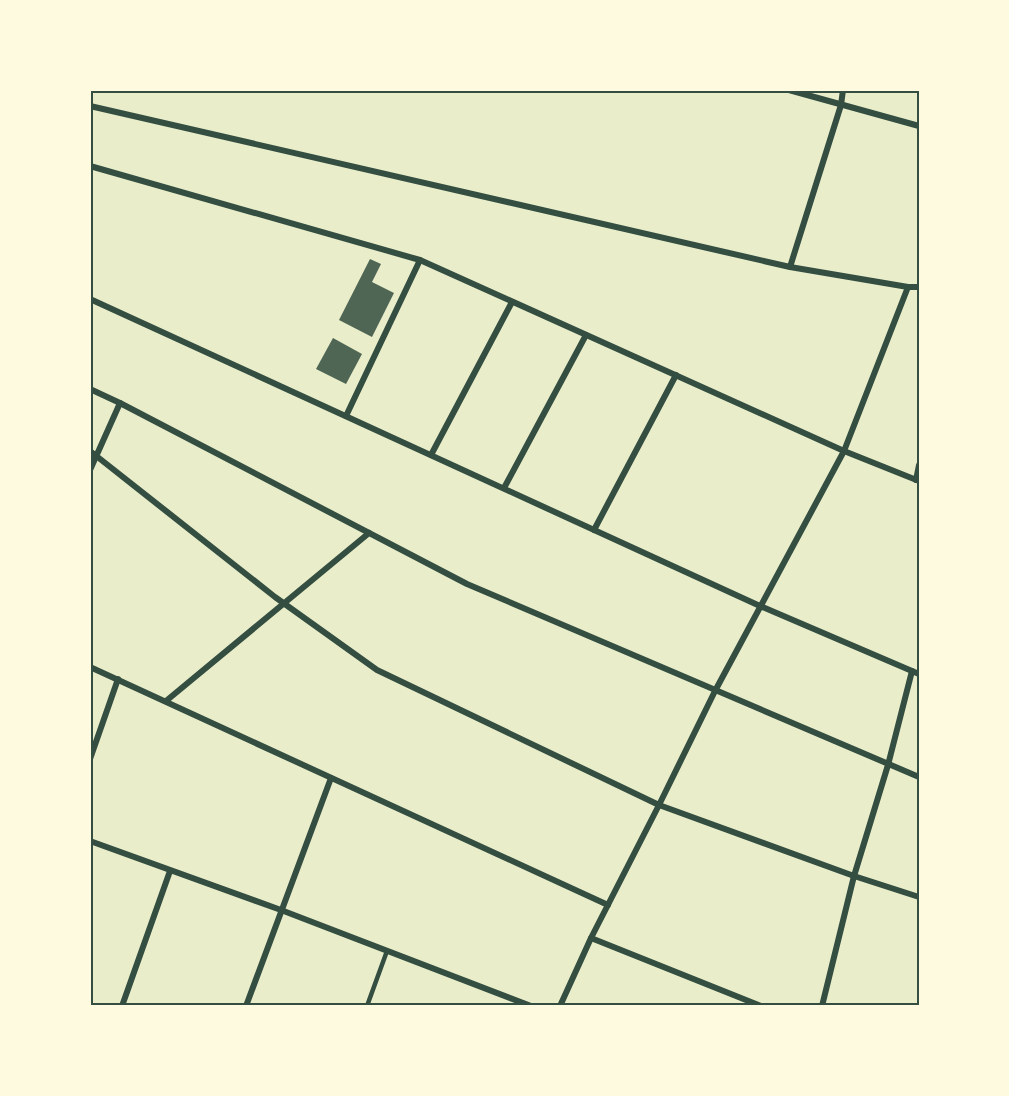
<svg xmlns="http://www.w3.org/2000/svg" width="1009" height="1096" font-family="'Work Sans',sans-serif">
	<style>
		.building { fill: #4f6655 }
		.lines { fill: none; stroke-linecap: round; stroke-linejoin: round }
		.service { stroke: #344e41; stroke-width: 4.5 }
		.minor { stroke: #344e41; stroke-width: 6 }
		.neatline { fill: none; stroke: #344e41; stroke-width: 2 }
	</style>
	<rect width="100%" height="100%" fill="#e9edc9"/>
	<!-- building -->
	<g class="building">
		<polygon points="370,259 381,264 372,282 394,293 372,337 339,320"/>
		<polygon points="333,338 362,354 346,384 316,369"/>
	</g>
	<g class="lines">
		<!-- service -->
		<polyline class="service" points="367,1006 387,951"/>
		<!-- minor -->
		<g class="minor">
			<polyline points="789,90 919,126"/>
			<polyline points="90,106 790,267 908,287 919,287"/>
			<polyline points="90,166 420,260 844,451 919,481"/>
			<polyline points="790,267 841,105 843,90"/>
			<polyline points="90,299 760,606 919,674"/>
			<polyline points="90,389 120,403 467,584 919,777"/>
			<polyline points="346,416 420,260"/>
			<polyline points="90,451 275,597 377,670 659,805 854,876 919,897"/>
			<polyline points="431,455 512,302"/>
			<polyline points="90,470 120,403"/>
			<polyline points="916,480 919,465"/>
			<polyline points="504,488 586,335"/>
			<polyline points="594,530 676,375"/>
			<polyline points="90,667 608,905"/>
			<polyline points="166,701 369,533"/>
			<polyline points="90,759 118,679"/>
			<polyline points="90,841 281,910 531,1006"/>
			<polyline points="591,938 761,1006"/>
			<polyline points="122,1006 170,871"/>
			<polyline points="246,1006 331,778"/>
			<polyline points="560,1006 591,938 659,805 715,691 844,451 908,287"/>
			<polyline points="822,1006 854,876 888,765 912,671"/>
		</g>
	</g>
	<!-- border -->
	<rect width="1009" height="1096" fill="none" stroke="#fefae0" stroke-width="183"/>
	<rect x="92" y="92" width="826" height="912" class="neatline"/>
</svg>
